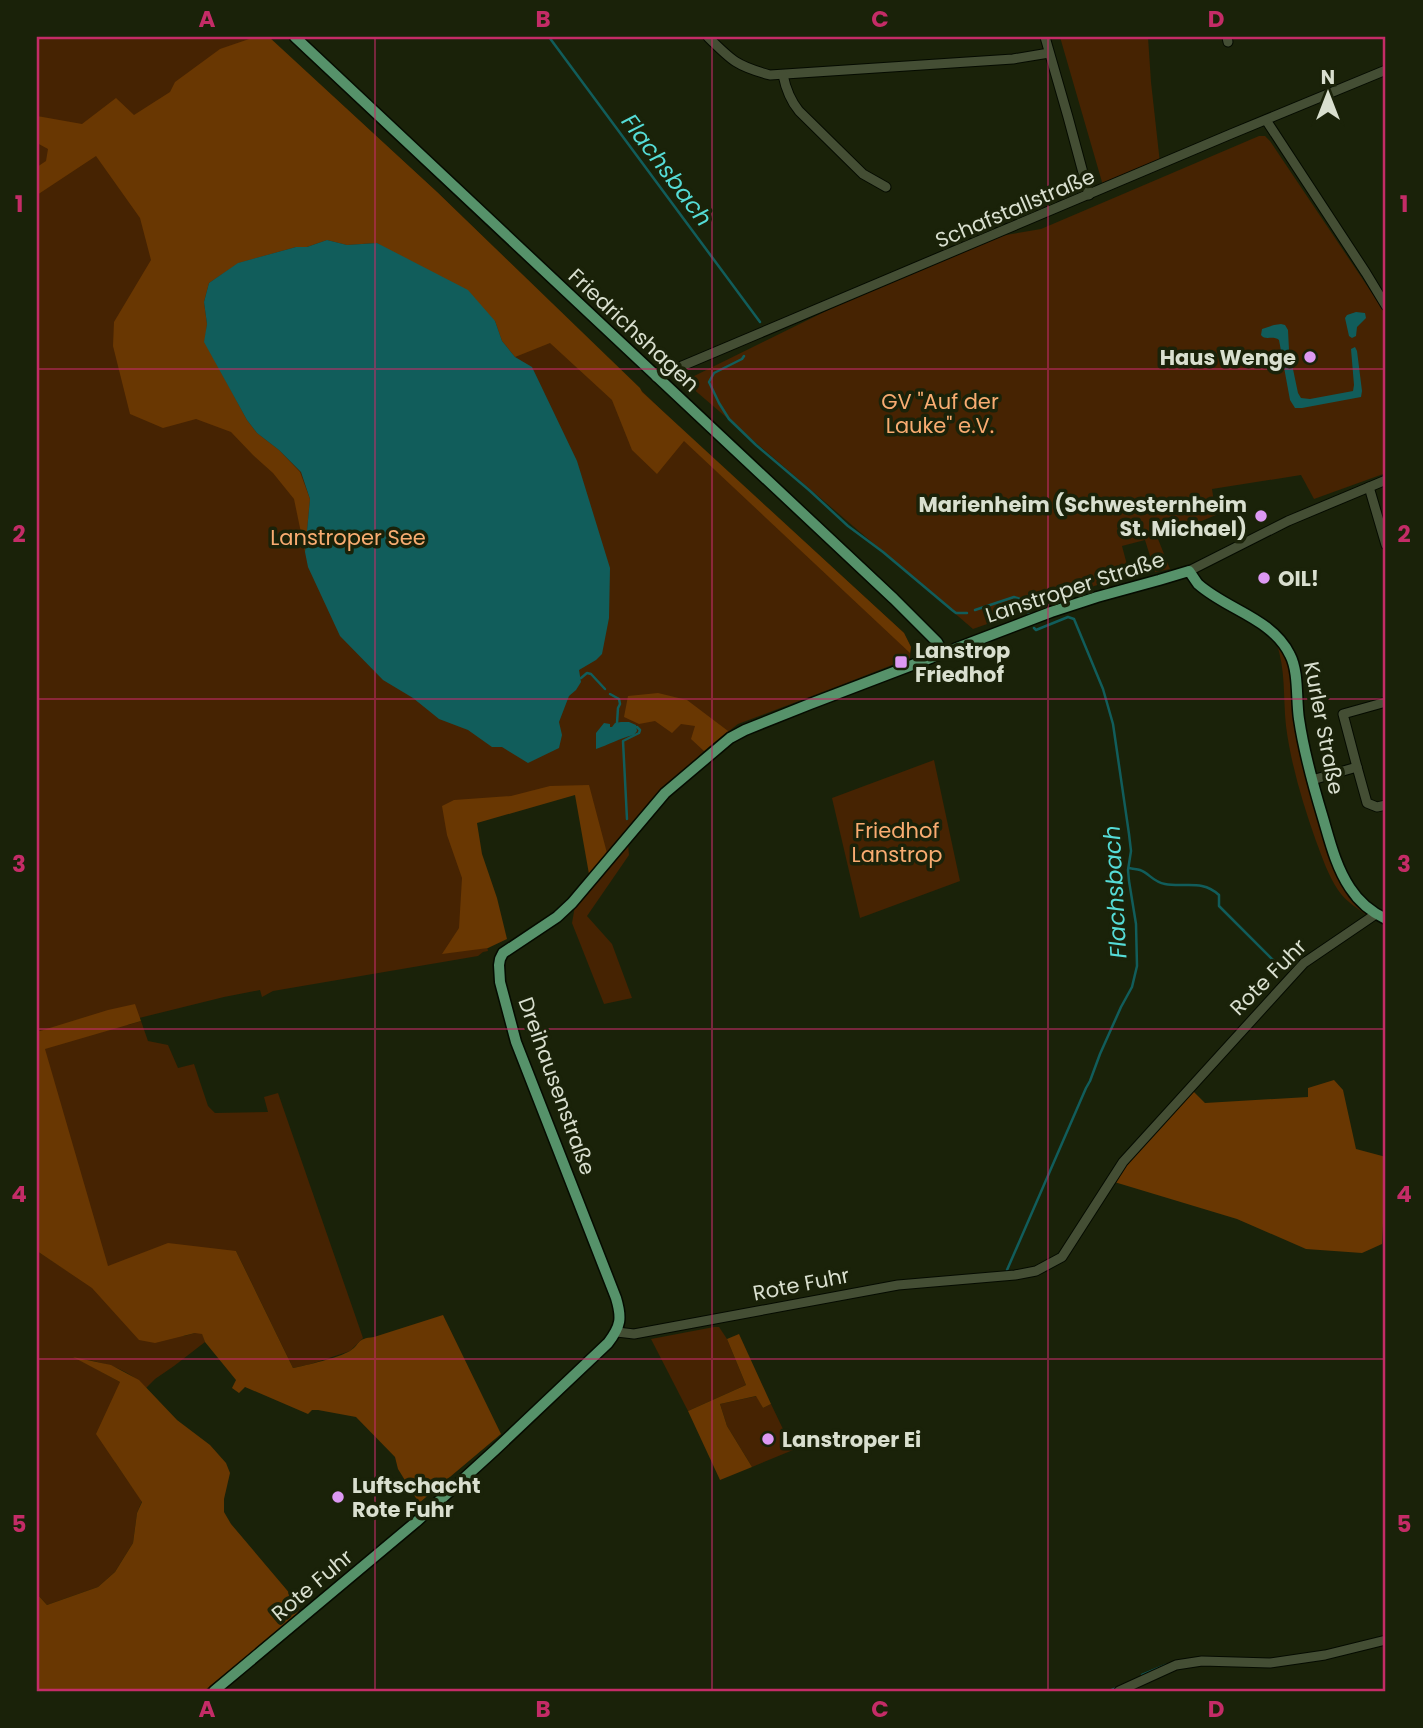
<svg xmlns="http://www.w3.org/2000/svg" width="1423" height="1728" font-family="Poppins,sans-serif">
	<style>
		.green { fill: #462302 }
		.forest { fill: #693702 }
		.water { fill: #115d5b }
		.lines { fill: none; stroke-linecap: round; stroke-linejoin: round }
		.stream { stroke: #115d5b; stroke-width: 2.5 }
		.minor-casing { stroke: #050b00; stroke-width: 11 }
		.major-casing { stroke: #050b00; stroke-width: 13 }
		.minor { stroke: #444e34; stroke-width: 9 }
		.major { stroke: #56926a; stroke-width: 10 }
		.grid { fill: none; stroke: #c42c67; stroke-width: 2; stroke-opacity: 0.55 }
		.poi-dot { fill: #dd99f3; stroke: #1a2209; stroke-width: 2.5 }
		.labels { text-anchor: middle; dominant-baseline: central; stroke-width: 7; stroke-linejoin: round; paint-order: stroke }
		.street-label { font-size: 21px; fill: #d9dfcf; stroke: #1a2209 }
		.poi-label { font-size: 21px; font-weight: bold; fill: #d9dfcf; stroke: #1a2209; text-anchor: start }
		.park-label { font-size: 21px; fill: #f8ac71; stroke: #1a2209 }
		.water-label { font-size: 23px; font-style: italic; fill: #55dcd7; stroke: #1a2209 }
		.neatline { fill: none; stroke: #c42c67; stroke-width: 2.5 }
		.grid-label { font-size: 23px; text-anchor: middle; font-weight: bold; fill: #c42c67 }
	</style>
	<rect width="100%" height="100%" fill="#1a2209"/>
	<!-- green -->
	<g class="green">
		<path d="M37 37H268L437 192 683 431 904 633 911 647 910 658 841 685 738 724 707 748 652 803 589 874 590 790 465 825 488 951 483 952 478 956 273 991 262 997 260 990 224 997 127 1021 128 1025 141 1021 148 1041 168 1045 178 1068 194 1064 208 1106 215 1113 268 1112 264 1097 278 1093 363 1338 350 1351 311 1364 293 1368 236 1251 83 1281 184 1336 195 1333H202L205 1342 174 1366 155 1379 146 1388C128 1368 102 1362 76 1358L120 1382 115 1462 142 1501 137 1513 133 1543 115 1572 98 1587 47 1605 37 1594V1251L69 1272 37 1247Z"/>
		<polygon points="1060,37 1148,37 1151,82 1160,163 1104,189"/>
		<polygon points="1259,136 1265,136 1270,141 1386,314 1386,473 1314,499 1301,475 1212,489 1216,515 1158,539 1170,569 1155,572 1145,540 1122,546 1130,576 1117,578 973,629 684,381 889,280 988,238 1041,229"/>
		<path d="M1276 642 1292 658 1297 708 1333 852 1370 918C1359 909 1346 902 1338 890 1328 875 1322 857 1316 841 1303 804 1291 765 1286 726 1283 698 1286 669 1276 642Z"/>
		<polygon points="934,760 960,881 860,918 832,798"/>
		<polygon points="628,844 629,855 587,916 612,944 632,998 604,1004 572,923 575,906"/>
		<polygon points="714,1327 719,1327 727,1339 746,1385 688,1411 651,1339"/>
		<polygon points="757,1396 763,1408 771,1404 793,1450 752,1467 727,1426 720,1404"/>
	</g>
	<!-- forest -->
	<g class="forest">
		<polygon points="255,37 269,37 437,192 640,388 642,392 904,633 911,647 910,653 684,441 657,474 632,450 612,400 550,343 515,357 502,341 495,321 377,243 347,245 327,240 307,247 296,247 239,263 209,283 204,302 207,324 205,342 247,420 257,433 279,450 300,472 310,499 305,552 294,499 273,473 253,455 231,432 196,419 163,428 130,414 113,346 114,322 151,260 140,218 96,156 37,195 37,167 46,161 48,149 37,143 37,116 82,124 116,98 134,115 170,92 175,82 220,49"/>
		<polygon points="658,693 687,700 728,731 704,751 691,739 695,726 681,724 672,733 655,721 639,724 624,717 628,696"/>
		<polygon points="589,785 607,853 589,874 575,795 477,823 482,854 497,898 507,939 488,948 442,954 459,928 462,878 447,835 442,806 454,800 511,796 550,786"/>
		<path d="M135 1004 141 1021 45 1049 108 1266 168 1243 236 1251 293 1368C307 1365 338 1358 350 1351 362 1343 355 1339 374 1337L443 1315 501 1434 419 1503 398 1469 395 1457 356 1417 318 1410H312L308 1414 245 1387 239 1393 232 1388 236 1380 205 1342 202 1334 195 1333 155 1343 139 1340 92 1288 37 1251V1030L40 1031 108 1010Z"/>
		<polygon points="1334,1080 1343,1090 1356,1149 1386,1157 1386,1210 1383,1224 1382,1244 1362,1253 1306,1249 1237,1219 1111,1181 1190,1088 1205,1103 1308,1097 1308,1088"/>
		<polygon points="739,1334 771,1404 763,1408 756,1396 720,1404 727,1426 752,1467 720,1480 688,1411 746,1385 727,1339"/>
		<polygon points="73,1357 111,1365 139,1380 177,1420 210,1445 226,1463 230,1473 224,1499 224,1512 231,1524 297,1602 300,1608 294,1619 204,1691 37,1691 37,1594 47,1605 98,1587 115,1572 133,1543 137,1513 142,1502 96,1434 120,1382"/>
	</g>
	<!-- water -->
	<g class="water">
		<polygon points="327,240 347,245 377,243 468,290 495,321 502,341 515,357 532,367 577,461 610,568 609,618 602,654 596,660 579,670 581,682 576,690 569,696 559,722 562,735 559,748 528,763 502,747 492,747 468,730 439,719 413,698 383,680 340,636 308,567 305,552 310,499 301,472 279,450 257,433 247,420 204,342 207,324 204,302 209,283 238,263 296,247 307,247"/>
		<polygon points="1356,312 1365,313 1366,318 1357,327 1356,336 1352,338 1349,336 1345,318 1347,315"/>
		<path d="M1281 324 1285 325 1288 330 1289 350 1298 393 1301 398 1310 399 1353 391 1354 385 1351 349 1355 347 1357 351 1362 391 1361 397 1302 408H1295L1290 400 1279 340C1273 335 1265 341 1261 335L1262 329 1274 325Z"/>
		<path d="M621 722H629L636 725 637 731 634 735C619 738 609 745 596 749V733L604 723 610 724V727H612L615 723Z"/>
	</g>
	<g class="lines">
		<!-- stream -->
		<g class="stream">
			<polyline points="549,37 760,322"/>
			<polyline points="744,356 742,359 714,373 709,382 719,403 729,419 756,445 809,490 848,526 883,552 952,610 956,613 967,613"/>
			<polyline points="975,610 1014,597 1020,599 1029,614"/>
			<polyline points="581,678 587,673 591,674 605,689"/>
			<polyline points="610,694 619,699 620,704 618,708 617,723"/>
			<polyline points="627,819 623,741 639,733 640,730 637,727"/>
			<path d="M1129 868C1133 869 1137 869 1140 870 1149 873 1153 882 1165 884 1184 888 1202 879 1219 895V906L1281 968"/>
			<polyline points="1007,1270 1086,1088 1090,1081 1100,1054 1121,1007 1132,987 1137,966 1136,924 1129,881 1128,870 1131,851 1129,834 1113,724 1103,689 1074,619 1068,617 1036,630 1034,628"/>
			<polyline points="1142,1675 1166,1665"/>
			<polyline points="1109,1691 1117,1688"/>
		</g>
		<defs>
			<g id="minor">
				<path d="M708 37C732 61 737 66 770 75L1013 59 1049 53"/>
				<polyline points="1045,37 1068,117 1089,195"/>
				<polyline points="1227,37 1228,42"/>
				<path d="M783 75C786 90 790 100 799 111L863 174 886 187"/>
				<polyline points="1266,120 1366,273 1386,306"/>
				<polyline points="656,377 1231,134 1386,70"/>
				<polyline points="1369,487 1386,545"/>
				<polyline points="1189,571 1288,521 1386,480"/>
				<polyline points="1357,767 1367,803 1377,807 1386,805"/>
				<polyline points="1312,780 1357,767 1343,714 1386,702"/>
				<polyline points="617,1332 634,1334 898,1285 1015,1275 1036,1271 1062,1257 1123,1162 1283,986 1304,963 1376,914"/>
				<polyline points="1119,1691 1176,1665 1202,1661 1270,1663 1325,1655 1386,1640"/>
			</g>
			<g id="major">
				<polyline points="295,37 894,599 937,642 943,653"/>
				<path d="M214 1691 416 1522 495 1450 608 1343C621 1326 622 1318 616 1298L516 1042 500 982 499 965 500 959 503 953 557 917 572 903 665 793 730 738 745 730 810 704 1051 612 1097 597 1159 580 1189 571C1192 575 1195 580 1198 584 1227 610 1272 618 1290 655 1299 672 1296 700 1299 719 1304 753 1313 785 1323 818 1330 842 1336 867 1350 888 1359 902 1371 912 1386 919"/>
			</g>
		</defs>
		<!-- minor casing -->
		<use href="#minor" class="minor-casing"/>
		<!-- major casing -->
		<use href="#major" class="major-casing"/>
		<!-- minor -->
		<use href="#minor" class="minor"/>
		<!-- major -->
		<use href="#major" class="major"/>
	</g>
	<!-- grid -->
	<path class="grid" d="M375 37V1691M712 37V1691M1048 37V1691M37 369H1386M37 699H1386M37 1029H1386M37 1359H1386"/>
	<!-- markers -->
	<g class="poi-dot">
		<circle cx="1310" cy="357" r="7"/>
		<circle cx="1261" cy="516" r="7"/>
		<circle cx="1264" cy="578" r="7"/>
		<rect x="894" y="655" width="14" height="14" rx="3.5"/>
		<circle cx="768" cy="1439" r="7"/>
		<circle cx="338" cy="1497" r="7"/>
	</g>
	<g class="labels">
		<!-- street labels -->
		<g class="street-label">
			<text transform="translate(1015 208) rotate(-23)">Schafstallstraße</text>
			<text transform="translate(634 330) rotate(43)">Friedrichshagen</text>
			<text transform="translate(1075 587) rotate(-18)">Lanstroper Straße</text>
			<text transform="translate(1324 728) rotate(79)">Kurler Straße</text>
			<text transform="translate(1268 977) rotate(-45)">Rote Fuhr</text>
			<text transform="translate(557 1086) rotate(70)">Dreihausenstraße</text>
			<text transform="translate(801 1284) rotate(-11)">Rote Fuhr</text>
			<text transform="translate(312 1585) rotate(-40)">Rote Fuhr</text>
		</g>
		<!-- poi labels -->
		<g class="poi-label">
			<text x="1296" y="357" text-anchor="end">Haus Wenge</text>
			<text x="1247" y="504" text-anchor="end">Marienheim (Schwesternheim<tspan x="1247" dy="24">St. Michael)</tspan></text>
			<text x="1278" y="578">OIL!</text>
			<text x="915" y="650">Lanstrop<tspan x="915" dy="24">Friedhof</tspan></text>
			<text x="782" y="1439">Lanstroper Ei</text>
			<text x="352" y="1485">Luftschacht<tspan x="352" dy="24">Rote Fuhr</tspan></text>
		</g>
		<!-- park labels -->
		<g class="park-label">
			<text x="940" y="401">GV "Auf der<tspan x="940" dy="24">Lauke" e.V.</tspan></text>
			<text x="348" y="537">Lanstroper See</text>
			<text x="897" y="830">Friedhof<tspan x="897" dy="24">Lanstrop</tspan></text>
		</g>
		<!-- water labels -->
		<g class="water-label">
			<text transform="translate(667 170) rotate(53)">Flachsbach</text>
			<text transform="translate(1115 892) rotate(-93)">Flachsbach</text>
		</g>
	</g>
	<!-- border -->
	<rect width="1423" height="1728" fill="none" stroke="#1a2209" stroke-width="77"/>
	<!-- north arrow -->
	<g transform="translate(1328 94)" stroke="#1a2209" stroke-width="5" paint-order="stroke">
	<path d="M0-5L12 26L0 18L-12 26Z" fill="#d9dfcf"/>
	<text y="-10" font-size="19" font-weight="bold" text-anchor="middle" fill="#d9dfcf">N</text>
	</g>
	<rect x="38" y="38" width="1346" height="1652" class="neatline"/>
	<g class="grid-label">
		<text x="207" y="27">A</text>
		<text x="543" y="27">B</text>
		<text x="880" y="27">C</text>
		<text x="1216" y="27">D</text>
		<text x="19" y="212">1</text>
		<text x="1404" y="212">1</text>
		<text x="19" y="542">2</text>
		<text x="1404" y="542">2</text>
		<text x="19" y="872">3</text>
		<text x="1404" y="872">3</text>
		<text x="19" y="1202">4</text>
		<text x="1404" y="1202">4</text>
		<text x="19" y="1532">5</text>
		<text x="1404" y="1532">5</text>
		<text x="207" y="1717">A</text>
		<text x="543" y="1717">B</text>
		<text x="880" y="1717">C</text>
		<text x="1216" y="1717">D</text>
	</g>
</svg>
